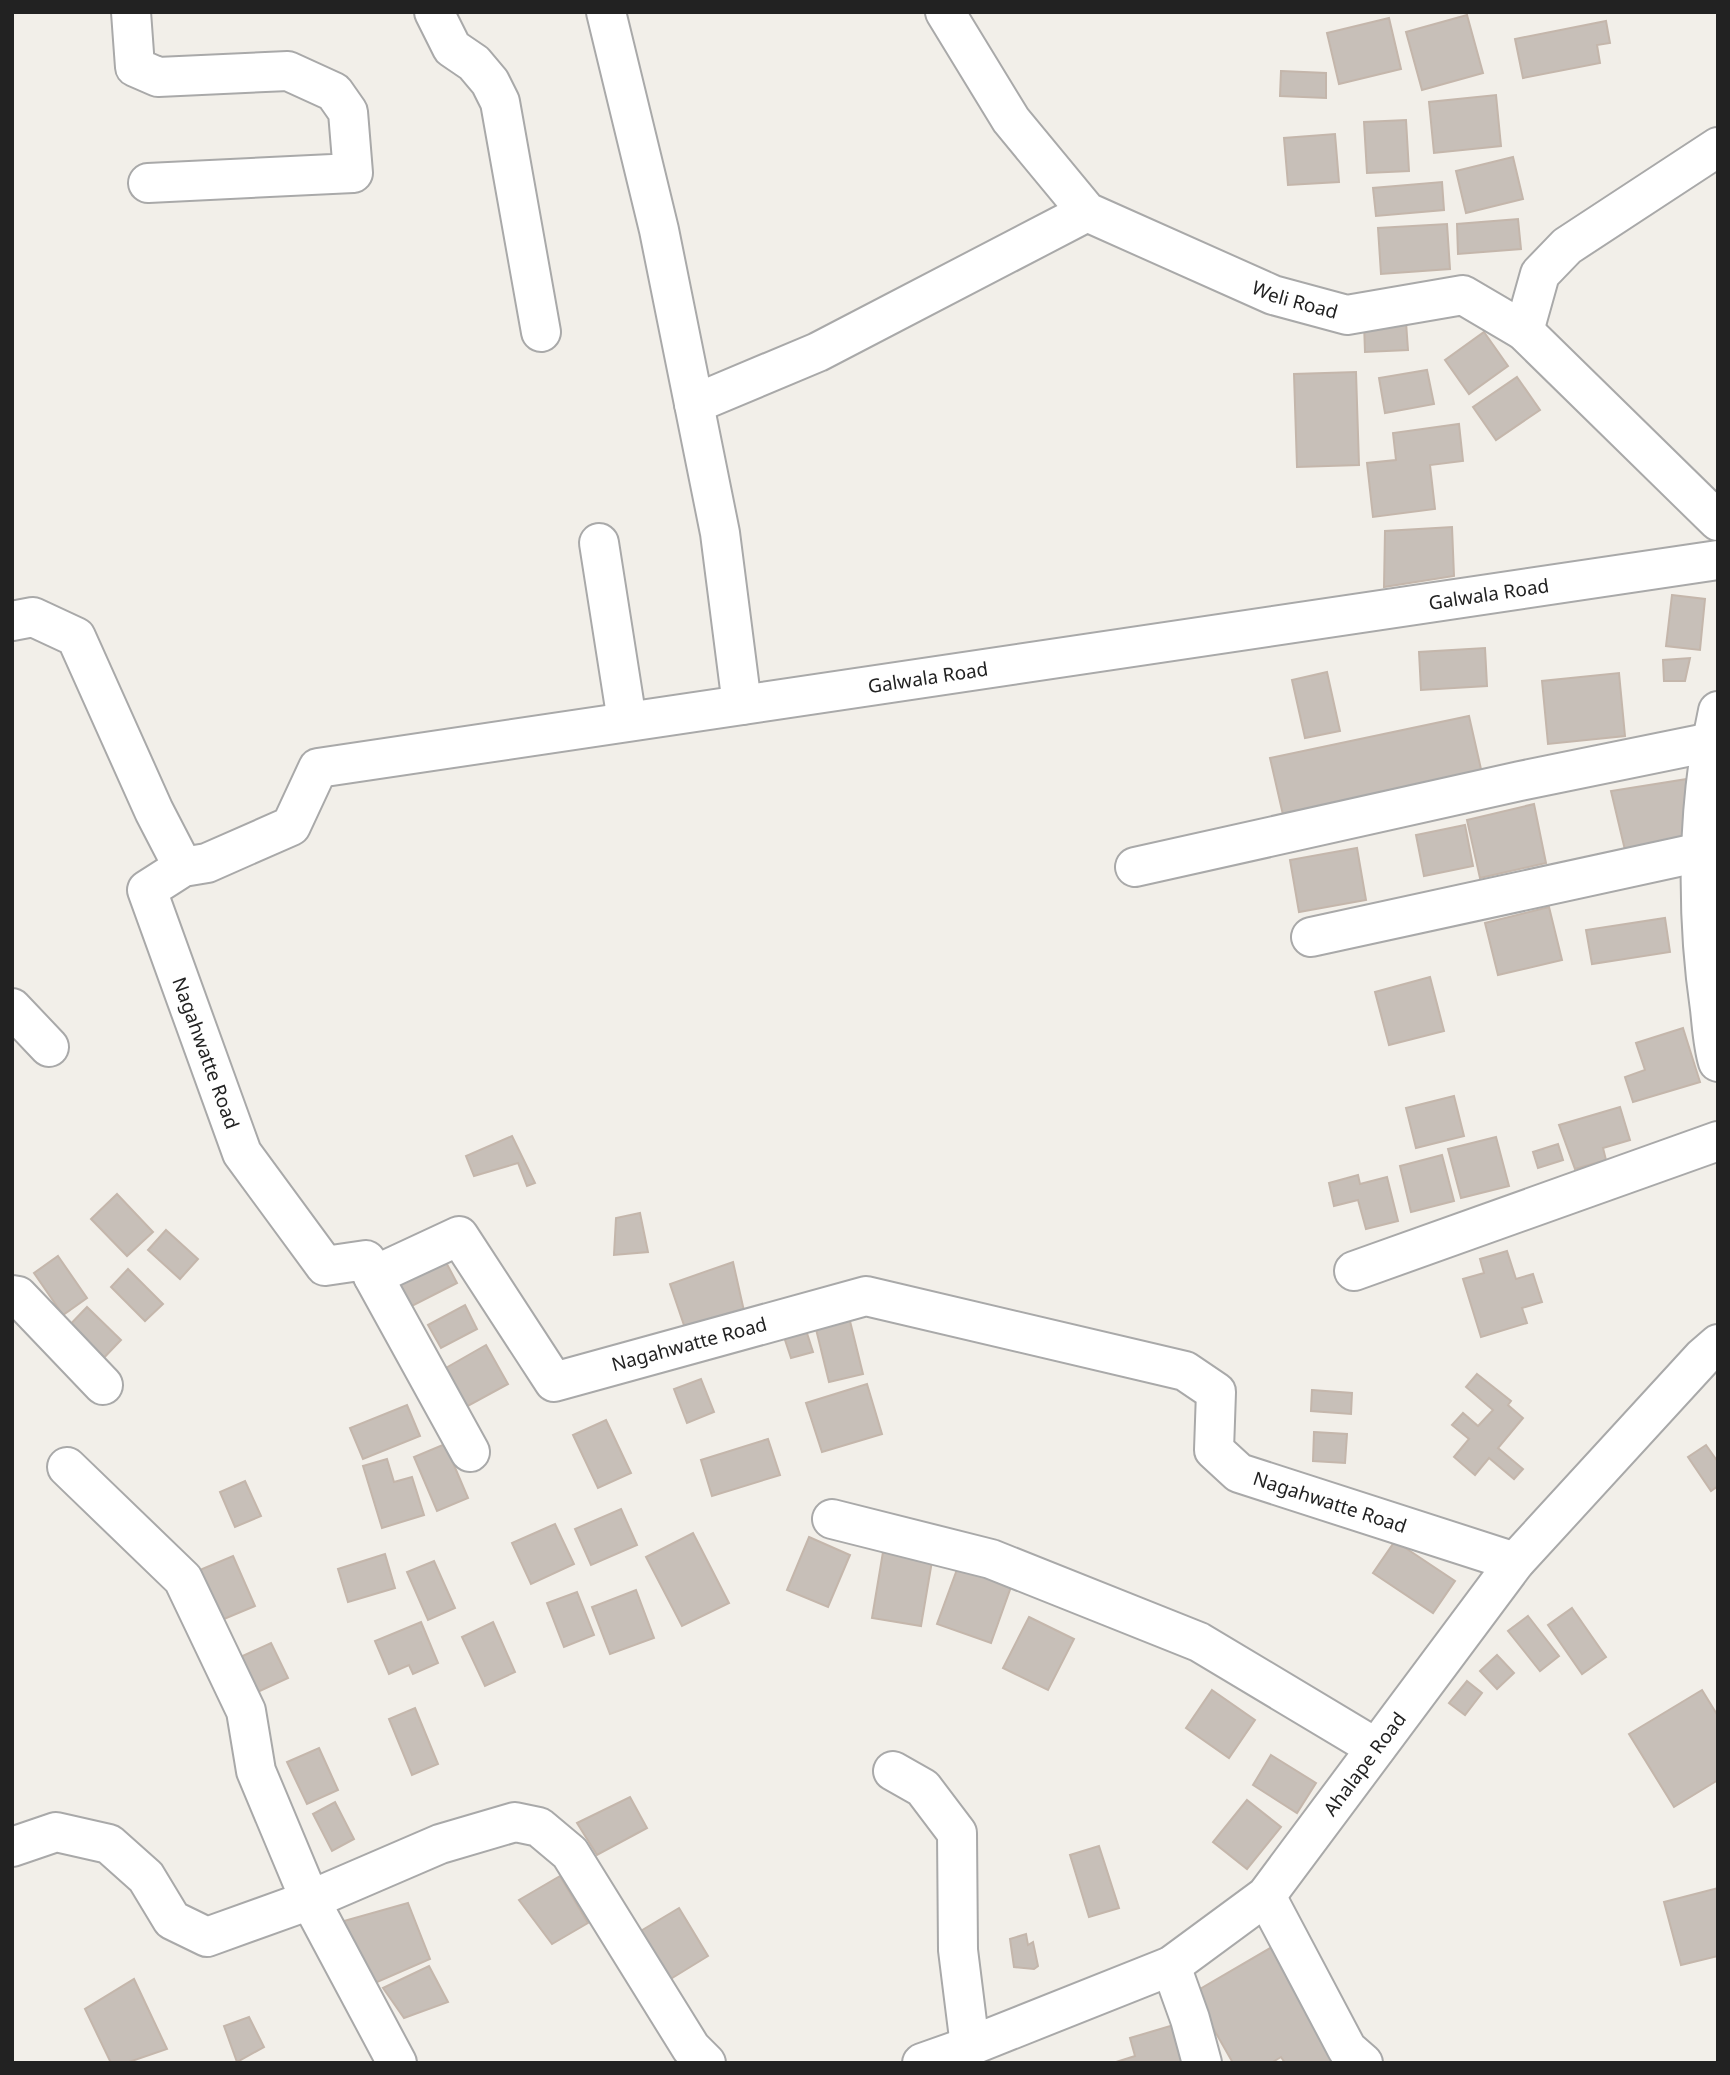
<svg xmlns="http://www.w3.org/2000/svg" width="1730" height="2075" font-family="'Noto Sans',sans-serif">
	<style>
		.building { fill: #c7bfb8; stroke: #c4b6ab; stroke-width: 2 }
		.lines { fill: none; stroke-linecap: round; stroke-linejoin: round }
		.minor-casing { stroke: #a9a9a9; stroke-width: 42 }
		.minor { stroke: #fff; stroke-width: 38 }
		.labels { text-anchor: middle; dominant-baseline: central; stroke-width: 5; stroke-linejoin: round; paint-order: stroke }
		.street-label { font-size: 19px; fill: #222; stroke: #fff }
	</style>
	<rect width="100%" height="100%" fill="#f2efe9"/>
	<!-- building -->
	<g class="building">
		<polygon points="1467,15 1483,73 1422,90 1406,32"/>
		<polygon points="1389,18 1401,69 1339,84 1327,33"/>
		<polygon points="1606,21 1610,43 1597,45 1600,63 1523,78 1515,39"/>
		<polygon points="1281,71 1326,73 1326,98 1280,96"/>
		<polygon points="1496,95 1501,146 1434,153 1429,102"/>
		<polygon points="1406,120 1409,171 1367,173 1364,122"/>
		<polygon points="1335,134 1339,182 1288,185 1284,138"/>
		<polygon points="1513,157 1523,199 1466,213 1456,171"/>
		<polygon points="1442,182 1444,210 1376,216 1373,188"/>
		<polygon points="1518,219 1521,249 1458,254 1457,224"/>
		<polygon points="1447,224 1450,269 1381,274 1378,228"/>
		<polygon points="1406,322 1408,350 1365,352 1364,323"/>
		<polygon points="1484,332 1508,366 1469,394 1445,360"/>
		<polygon points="1427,370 1434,404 1385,413 1379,378"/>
		<polygon points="1356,372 1359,465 1297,467 1294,374"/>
		<polygon points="1517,377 1540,410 1496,440 1473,407"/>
		<polygon points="1459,424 1463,461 1430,465 1435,509 1373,517 1367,463 1396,460 1393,433"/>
		<polygon points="1452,527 1454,576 1384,587 1385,531"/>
		<polygon points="1672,595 1705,599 1700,650 1666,646"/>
		<polygon points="1485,648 1487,686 1421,690 1419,652"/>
		<polygon points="1690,658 1685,681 1664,681 1663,660"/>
		<polygon points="1327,672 1340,731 1305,738 1292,680"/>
		<polygon points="1619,673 1625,736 1548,744 1542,681"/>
		<polygon points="1469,716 1483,778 1284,819 1270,758"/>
		<polygon points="1687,779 1689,835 1625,850 1611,791"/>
		<polygon points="1534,804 1546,863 1480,878 1467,820"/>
		<polygon points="1465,825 1473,866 1424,876 1416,835"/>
		<polygon points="1357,848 1366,900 1299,912 1290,860"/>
		<polygon points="1549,907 1562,960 1498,975 1485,923"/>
		<polygon points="1665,918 1670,952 1592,964 1586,930"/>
		<polygon points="1430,977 1444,1031 1389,1045 1375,992"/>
		<polygon points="1683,1028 1700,1082 1633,1102 1625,1077 1645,1070 1636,1043"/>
		<polygon points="1454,1096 1464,1136 1416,1148 1406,1108"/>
		<polygon points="1620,1107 1630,1140 1603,1148 1606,1160 1575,1169 1559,1125"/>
		<polygon points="512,1136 535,1183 527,1186 518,1163 474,1176 466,1156"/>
		<polygon points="1496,1137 1509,1186 1461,1198 1448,1149"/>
		<polygon points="1558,1144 1563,1160 1538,1168 1533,1152"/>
		<polygon points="1442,1155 1454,1201 1411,1212 1400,1166"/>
		<polygon points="1358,1175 1360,1184 1387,1177 1398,1221 1366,1229 1358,1200 1334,1206 1329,1183"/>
		<polygon points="117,1194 153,1232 127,1256 91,1219"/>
		<polygon points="640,1213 648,1252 614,1255 616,1218"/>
		<polygon points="166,1230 198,1259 180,1279 148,1250"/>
		<polygon points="440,1251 457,1283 406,1309 389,1278"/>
		<polygon points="1507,1251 1516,1279 1533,1274 1542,1302 1522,1308 1527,1323 1481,1337 1463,1279 1484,1273 1480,1259"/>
		<polygon points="58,1256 87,1298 63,1315 34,1273"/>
		<polygon points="733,1262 744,1311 687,1334 670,1284"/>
		<polygon points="128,1269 163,1304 145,1321 111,1287"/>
		<polygon points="465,1305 477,1329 441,1348 428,1325"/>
		<polygon points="87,1307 121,1340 96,1366 62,1333"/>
		<polygon points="848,1313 863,1374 829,1382 814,1321"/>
		<polygon points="806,1330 813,1352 791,1358 784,1337"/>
		<polygon points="486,1345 508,1384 466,1407 444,1369"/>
		<polygon points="1477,1374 1511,1401 1508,1405 1523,1418 1498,1448 1523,1469 1514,1479 1489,1458 1475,1475 1454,1457 1469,1439 1452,1425 1463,1413 1478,1426 1493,1410 1466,1387"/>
		<polygon points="701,1379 714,1412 687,1423 674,1389"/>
		<polygon points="867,1384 882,1434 822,1452 806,1403"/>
		<polygon points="1312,1390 1352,1393 1351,1414 1311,1411"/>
		<polygon points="407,1405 420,1436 363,1459 350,1428"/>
		<polygon points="606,1420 631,1473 598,1488 573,1435"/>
		<polygon points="1314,1432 1347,1434 1345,1463 1313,1461"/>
		<polygon points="768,1439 780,1475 712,1496 701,1460"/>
		<polygon points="445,1444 468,1498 437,1511 414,1457"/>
		<polygon points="1706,1445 1718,1462 1718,1486 1711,1491 1688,1457"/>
		<polygon points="387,1459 394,1482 412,1477 424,1515 382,1528 363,1466"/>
		<polygon points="245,1481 261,1516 235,1527 220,1492"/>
		<polygon points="621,1509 637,1545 591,1565 575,1529"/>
		<polygon points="555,1524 574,1564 531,1584 512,1543"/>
		<polygon points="693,1533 729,1603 682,1626 646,1557"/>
		<polygon points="809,1537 850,1555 828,1607 787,1590"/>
		<polygon points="1395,1541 1455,1581 1433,1613 1373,1573"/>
		<polygon points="883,1552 932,1561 921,1626 872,1618"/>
		<polygon points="385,1554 395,1588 348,1602 338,1569"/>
		<polygon points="233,1556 255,1606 217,1622 195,1572"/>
		<polygon points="434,1561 455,1608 428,1620 407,1572"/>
		<polygon points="959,1564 1012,1584 991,1643 937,1624"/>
		<polygon points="636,1590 654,1638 610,1654 592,1607"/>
		<polygon points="577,1592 594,1635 564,1647 547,1603"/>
		<polygon points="1572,1608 1606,1657 1582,1674 1548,1625"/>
		<polygon points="1528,1616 1559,1656 1540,1671 1508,1631"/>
		<polygon points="1029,1617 1074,1639 1048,1690 1003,1668"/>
		<polygon points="421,1622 438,1663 413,1674 409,1665 389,1674 375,1641"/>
		<polygon points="493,1622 515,1672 485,1686 462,1637"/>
		<polygon points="271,1643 288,1678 253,1694 236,1659"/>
		<polygon points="1497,1655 1514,1673 1497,1689 1480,1671"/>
		<polygon points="1467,1681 1482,1693 1465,1715 1449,1703"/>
		<polygon points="1212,1690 1255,1720 1229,1758 1186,1728"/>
		<polygon points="1702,1690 1718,1716 1718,1780 1674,1807 1629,1734"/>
		<polygon points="415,1708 438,1764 412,1775 389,1719"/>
		<polygon points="319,1748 338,1790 307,1804 287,1762"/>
		<polygon points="1271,1755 1316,1783 1297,1813 1253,1785"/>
		<polygon points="630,1797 647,1828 597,1855 577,1823"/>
		<polygon points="1247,1800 1281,1827 1247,1869 1213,1842"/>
		<polygon points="335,1802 354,1839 332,1851 313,1814"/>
		<polygon points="1099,1846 1119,1908 1089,1917 1070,1855"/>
		<polygon points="560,1876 588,1923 552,1944 519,1900"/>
		<polygon points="1718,1888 1718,1956 1681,1965 1664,1902"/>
		<polygon points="408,1903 430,1959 368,1986 333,1924"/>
		<polygon points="679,1908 708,1956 669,1980 639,1932"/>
		<polygon points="1026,1934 1028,1945 1033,1942 1038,1966 1034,1969 1014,1967 1010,1939"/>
		<polygon points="1272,1947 1338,2060 1333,2063 1285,2063 1281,2057 1271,2063 1233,2063 1193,1993"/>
		<polygon points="429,1966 448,2002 404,2018 383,1988"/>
		<polygon points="134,1979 167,2049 126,2063 111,2063 85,2009"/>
		<polygon points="249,2017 264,2047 237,2062 224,2026"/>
		<polygon points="1177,2024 1189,2063 1113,2063 1135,2056 1130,2038"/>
	</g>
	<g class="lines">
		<defs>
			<g id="minor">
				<polyline points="131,12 135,67 158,77 288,71 334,92 348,112 353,173 148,183"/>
				<polyline points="434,12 452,48 474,63 490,82 500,102 541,332"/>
				<polyline points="606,12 659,230 720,533 742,705"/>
				<path id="s1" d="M945 12 1011 120 1087 212 1273 295 1347 315 1463 295 1524 331 1718 521"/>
				<polyline points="1524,331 1540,274 1567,246 1718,147"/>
				<polyline points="694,404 818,352 1087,212"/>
				<polyline points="599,543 627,721"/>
				<polyline points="12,621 33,617 76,637 154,811 183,867"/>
				<path d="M1718 711C1697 805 1696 914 1710 1009 1712 1027 1713 1046 1718 1062"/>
				<polyline points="1135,867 1520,781 1711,742"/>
				<polyline points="1311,937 1701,852"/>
				<polyline points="12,1008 49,1047"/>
				<polyline points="1354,1271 1718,1141"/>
				<polyline points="373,1276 470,1452"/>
				<polyline points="12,1295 18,1296 103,1385"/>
				<polyline points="67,1467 183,1579 246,1711 256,1771 310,1900 397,2063"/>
				<polyline points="832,1519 991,1559 1199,1642 1376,1748"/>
				<path id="s2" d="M1515 1562 1239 1473 1214 1450 1216 1392 1185 1371 866 1296 554 1382 459 1236 373 1276 366 1260 325 1266 242 1153 147 890 183 867 207 863 291 826 318 768 1718 560"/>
				<polyline points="893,1771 923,1788 957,1833 958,1950 970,2046"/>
				<polyline points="12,1847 56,1832 109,1844 146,1877 172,1920 207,1937 310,1900 440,1844 515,1822 539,1827 570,1853 691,2048 706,2063"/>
				<polyline points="1266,1896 1347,2049 1363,2063"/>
				<polyline points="1171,1966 1190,2019 1202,2063"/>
				<path id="s3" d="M922 2063 970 2046 1171 1966 1266 1896 1515 1562 1703 1357 1718 1344"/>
			</g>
		</defs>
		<!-- minor casing -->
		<use href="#minor" class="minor-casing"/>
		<!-- minor -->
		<use href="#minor" class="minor"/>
	</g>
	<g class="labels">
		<!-- street labels -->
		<g class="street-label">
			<text stroke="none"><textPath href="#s1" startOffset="472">Weli Road</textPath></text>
			<text stroke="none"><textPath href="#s2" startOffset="3225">Galwala Road</textPath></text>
			<text stroke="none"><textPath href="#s2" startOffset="2658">Galwala Road</textPath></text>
			<text transform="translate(206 1053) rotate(70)">Nagahwatte Road</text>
			<text transform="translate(689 1344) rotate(-15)">Nagahwatte Road</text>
			<text transform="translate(1330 1502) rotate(18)">Nagahwatte Road</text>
			<text stroke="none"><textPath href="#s3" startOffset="550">Ahalape Road</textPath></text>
		</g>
	</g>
	<!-- border -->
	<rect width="1730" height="2075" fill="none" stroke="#222222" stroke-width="28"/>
</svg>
